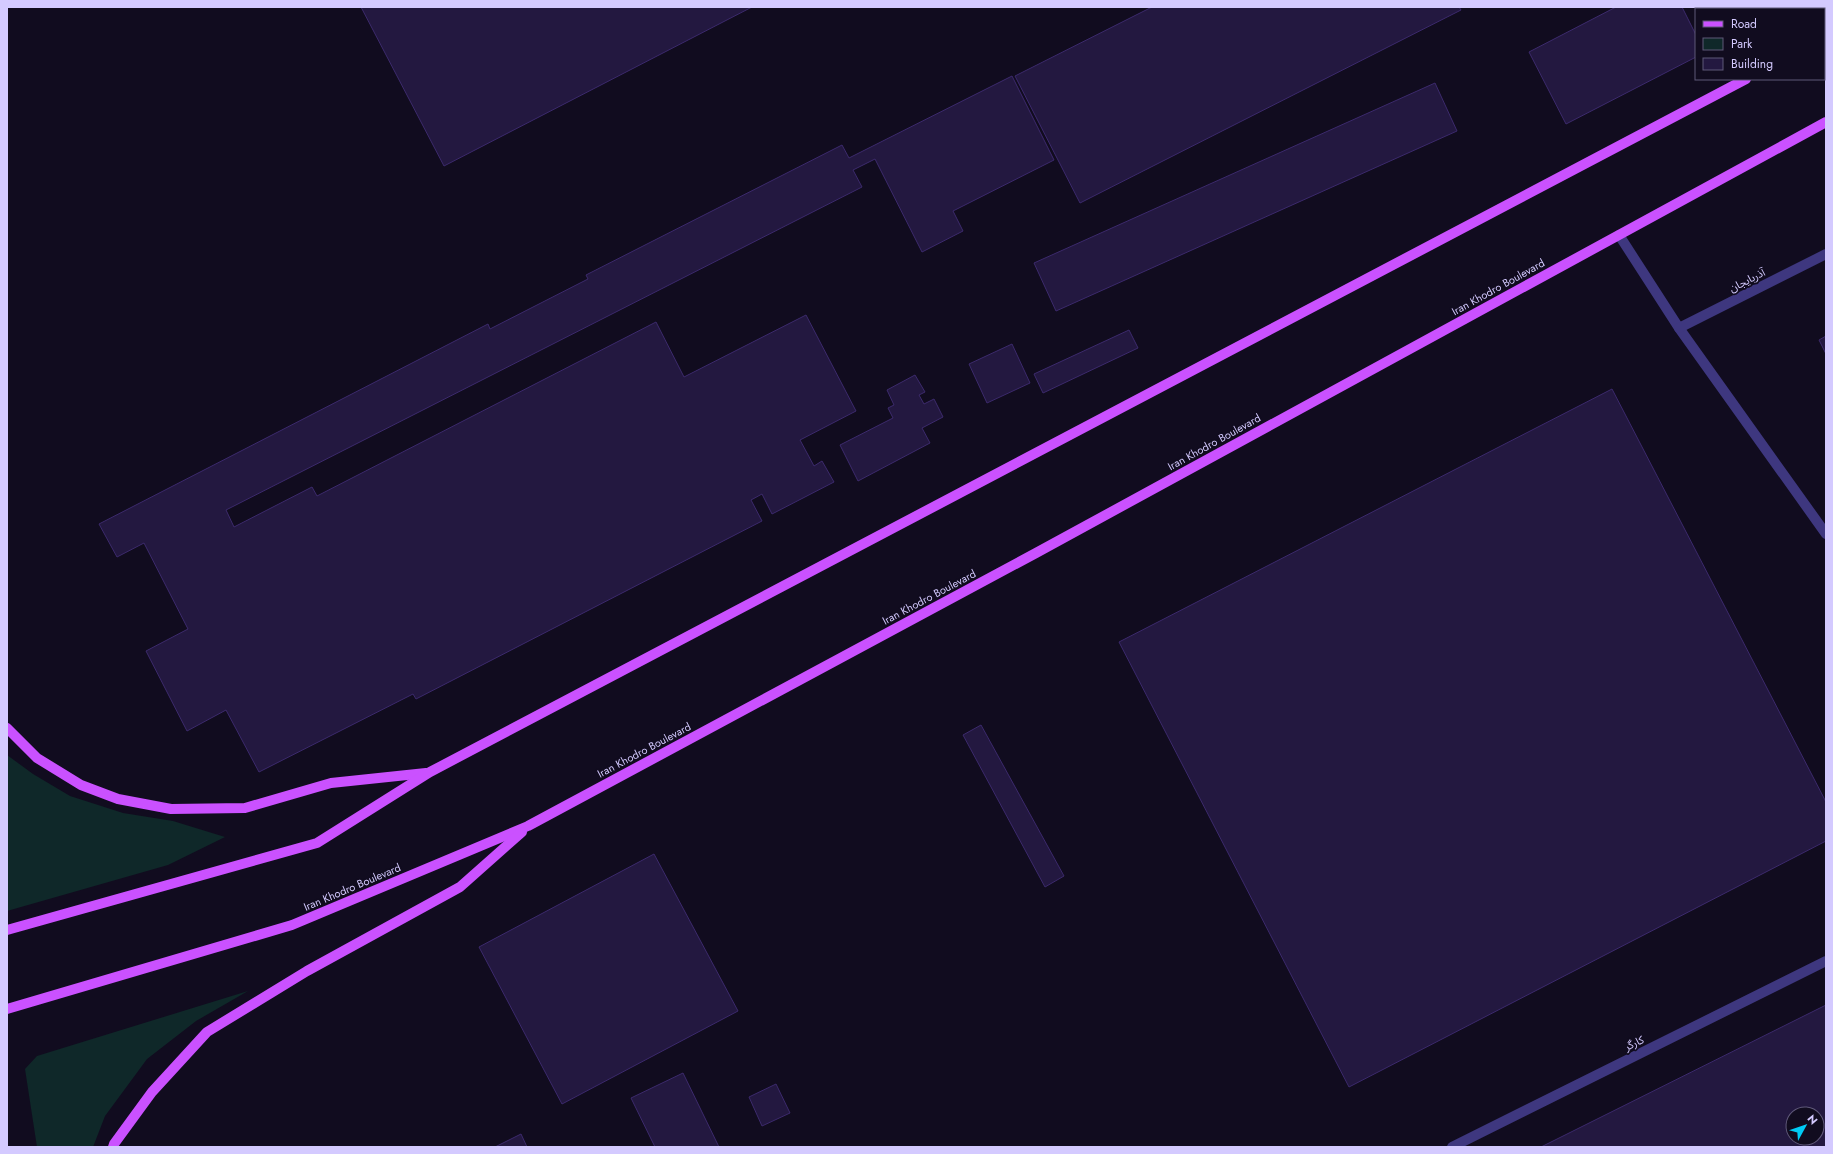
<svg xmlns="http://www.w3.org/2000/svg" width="1833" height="1154" font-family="Jost,'Noto Sans Arabic',sans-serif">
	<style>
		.green { fill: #0f2829 }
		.building { fill: #231840; stroke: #3c2a6c; fill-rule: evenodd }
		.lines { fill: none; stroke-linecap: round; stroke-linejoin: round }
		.minor { stroke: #3e377f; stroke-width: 10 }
		.major { stroke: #ca51ff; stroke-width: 10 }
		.labels { text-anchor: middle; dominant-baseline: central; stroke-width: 3.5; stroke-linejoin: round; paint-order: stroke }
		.street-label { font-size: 11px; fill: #d4caff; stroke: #110c1f }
	</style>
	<rect width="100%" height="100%" fill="#110c1f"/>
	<!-- green -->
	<g class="green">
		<polygon points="7,755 33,774 70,796 123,813 173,821 225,837 168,865 7,911"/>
		<polygon points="248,991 196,1021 147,1059 105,1116 93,1147 37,1147 25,1069 37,1056"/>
	</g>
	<!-- building -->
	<g class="building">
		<polygon points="361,7 752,7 444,166"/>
		<polygon points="1152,7 1459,7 1461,10 1080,203 1015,76"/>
		<polygon points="1616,7 1682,7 1696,35 1696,57 1566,124 1529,52"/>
		<polygon points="1745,7 1793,7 1789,9 1746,9"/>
		<polygon points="1012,76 1054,160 953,211 963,231 922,252 875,159 853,170 862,187 226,510 234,527 312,487 317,496 656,322 684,377 806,315 856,411 800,440 814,466 822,461 834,482 772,514 762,494 751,500 762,521 416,699 413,694 259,772 226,710 187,731 146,651 188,629 144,543 117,557 99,524 488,324 490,329 588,279 586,275 842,145 849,158"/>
		<polygon points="1435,83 1457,131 1056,311 1034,263"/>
		<polygon points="1129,330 1138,348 1043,393 1034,374"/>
		<polygon points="1826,336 1826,354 1819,340"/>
		<polygon points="1012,344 1030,383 987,403 969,364"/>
		<polygon points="915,375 925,392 919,395 924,404 934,399 943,417 922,428 930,443 858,481 840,445 893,418 888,408 894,405 887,390"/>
		<polygon points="1612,389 1826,802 1826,841 1349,1087 1119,642"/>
		<polygon points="981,725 1064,876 1045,887 963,735"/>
		<polygon points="654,854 738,1011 562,1104 479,947"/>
		<path d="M1826 1005V1147H1541ZM1793 1114H1817V1138H1793Z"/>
		<polygon points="683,1073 719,1147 655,1147 631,1098"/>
		<polygon points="776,1084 790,1113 762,1126 749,1097"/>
		<polygon points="521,1134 527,1147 495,1147"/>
	</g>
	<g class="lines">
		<!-- minor -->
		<g class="minor">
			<polyline points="1619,235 1679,328 1826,534"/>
			<polyline points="1679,328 1826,254"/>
			<polyline points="1452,1147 1826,961"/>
		</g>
		<!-- major -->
		<g class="major">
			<polyline points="1824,38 1826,37"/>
			<polyline points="7,728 37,758 81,785 118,799 171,809 245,808 331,783 426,773"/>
			<polyline points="7,930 317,843 430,772 1746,79"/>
			<polyline points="7,1009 292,925 528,826 1036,553 1826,122"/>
			<polyline points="113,1147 114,1144 152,1092 207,1032 307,971 460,887 522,832"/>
		</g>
	</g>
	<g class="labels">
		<!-- street labels -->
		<g class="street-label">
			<text transform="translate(1747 280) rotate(-27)">آذربایجان</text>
			<text transform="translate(1498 287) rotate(-29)">Iran Khodro Boulevard</text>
			<text transform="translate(1214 442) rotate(-29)">Iran Khodro Boulevard</text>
			<text transform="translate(929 597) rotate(-28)">Iran Khodro Boulevard</text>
			<text transform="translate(644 750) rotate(-28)">Iran Khodro Boulevard</text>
			<text transform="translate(352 887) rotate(-23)">Iran Khodro Boulevard</text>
			<text transform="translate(1634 1043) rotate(-26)">کارگر</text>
		</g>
	</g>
	<!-- border -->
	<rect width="1833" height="1154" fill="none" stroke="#d4caff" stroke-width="16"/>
	<!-- legend -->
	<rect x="1695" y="8" width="130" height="72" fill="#110c1f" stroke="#5f5879"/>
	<rect x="1703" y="21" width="20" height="6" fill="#ca51ff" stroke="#5f5879"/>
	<text x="1731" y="28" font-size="12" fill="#d4caff">Road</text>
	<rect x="1703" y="38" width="20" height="12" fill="#0f2829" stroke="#5f5879"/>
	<text x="1731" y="48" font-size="12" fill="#d4caff">Park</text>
	<rect x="1703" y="58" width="20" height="12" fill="#231840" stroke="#5f5879"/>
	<text x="1731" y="68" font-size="12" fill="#d4caff">Building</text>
	<!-- north arrow -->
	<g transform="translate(1805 1126) rotate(50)"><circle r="19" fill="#110c1f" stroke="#5f5879"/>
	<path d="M0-3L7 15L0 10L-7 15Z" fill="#00cbf5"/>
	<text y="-6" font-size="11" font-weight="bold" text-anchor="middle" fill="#d4caff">N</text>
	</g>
</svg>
